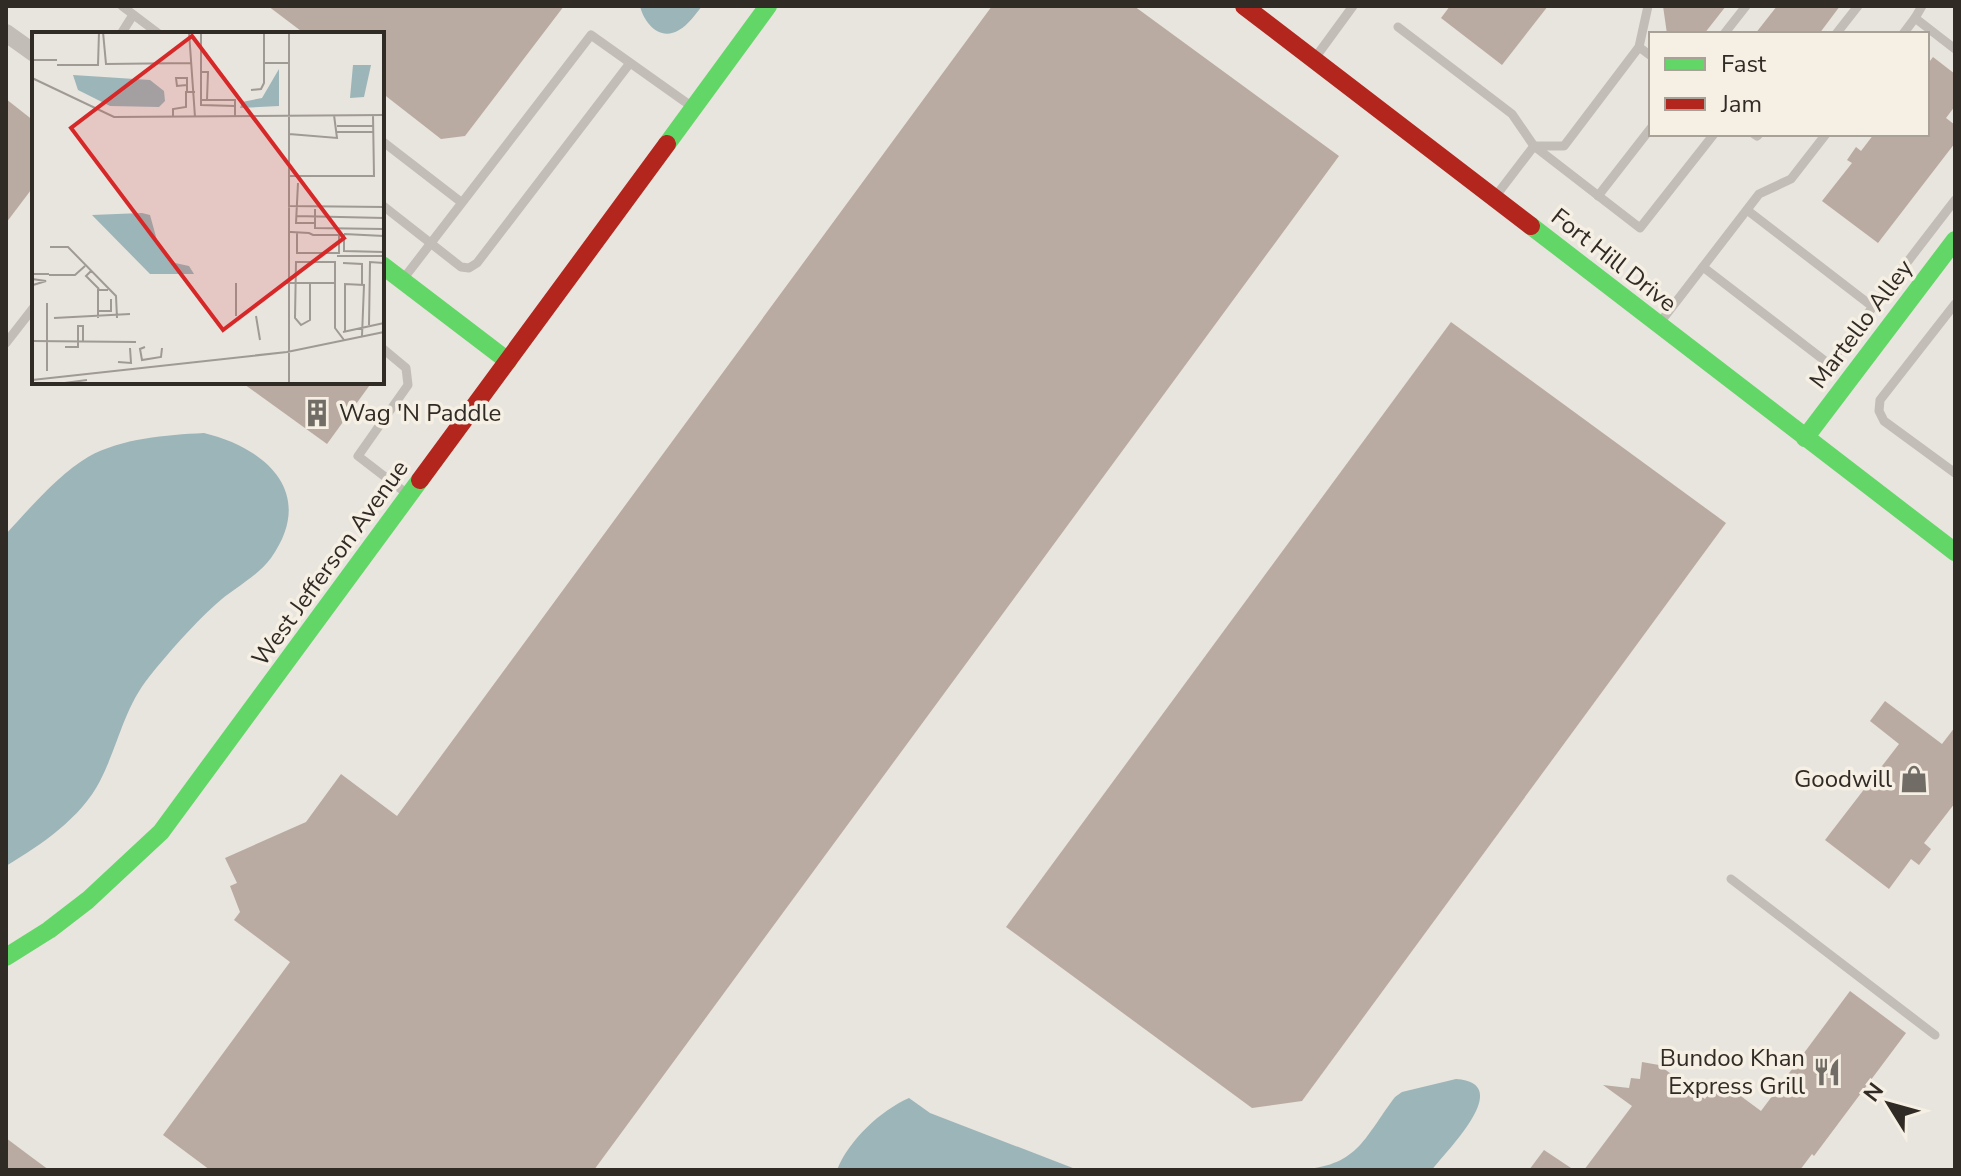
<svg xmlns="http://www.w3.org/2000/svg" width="1961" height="1176" font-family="'Nunito Sans',sans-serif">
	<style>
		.water { fill: #9cb5b8 }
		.building { fill: #baaba2 }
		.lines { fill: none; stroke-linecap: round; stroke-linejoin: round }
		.lane { stroke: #c2bdb7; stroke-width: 9 }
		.street { stroke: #c2bdb7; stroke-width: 18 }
		.fast { stroke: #63d668; stroke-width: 18 }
		.jam { stroke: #b3261e; stroke-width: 18 }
		.labels { text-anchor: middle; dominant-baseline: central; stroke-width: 7; stroke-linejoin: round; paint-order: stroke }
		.street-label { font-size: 24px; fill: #312b26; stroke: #f6efe4 }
		.poi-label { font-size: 24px; fill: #312b26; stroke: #f6efe4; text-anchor: end }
		.inset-road { fill: none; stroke: #9f9a94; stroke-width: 2 }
		.view { fill: #d62828; fill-opacity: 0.15; stroke: #d62828; stroke-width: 4 }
		.inset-edge { fill: none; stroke: #312b26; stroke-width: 4 }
	</style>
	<rect width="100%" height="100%" fill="#e8e4de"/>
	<!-- water -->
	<g class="water">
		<path d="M640 6H702C695 15 688 25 679 30 660 42 644 23 640 6Z"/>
		<path d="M204 433C266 448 317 493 271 558 256 578 233 588 215 605 192 626 169 652 149 677 124 708 118 746 100 781 81 818 41 845 6 866V534C29 509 59 474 88 457 122 438 166 435 204 433Z"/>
		<path d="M1456 1079C1516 1083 1447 1150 1432 1170H1298C1358 1166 1362 1141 1395 1097L1402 1092Z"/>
		<path d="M909 1098 930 1113 1078 1170H837C849 1140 880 1111 909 1098Z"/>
	</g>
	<!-- building -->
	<g class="building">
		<polygon points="268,6 564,6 465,136 441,139 382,93 382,34 305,34"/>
		<polygon points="992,6 1134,6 1339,156 594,1170 210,1170 163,1135 290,962 234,920 240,912 230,886 237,883 225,858 306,822 341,774 397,816"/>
		<polygon points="1450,6 1548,6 1502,65 1441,18"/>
		<polygon points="1663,6 1726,6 1704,34 1667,34"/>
		<polygon points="1777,6 1840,6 1819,34 1755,34"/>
		<polygon points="1933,57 1955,74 1955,106 1946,118 1955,125 1955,143 1878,243 1822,201 1852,163 1847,160 1856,147 1861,151 1874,134 1927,134 1927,65"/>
		<polygon points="6,99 34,121 34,186 6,223"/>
		<polygon points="1451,322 1726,523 1302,1101 1252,1108 1006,927"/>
		<polygon points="241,382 372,382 327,444"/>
		<polygon points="1885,701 1942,744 1955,727 1955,803 1924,843 1931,849 1919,865 1911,859 1889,889 1825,840 1899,744 1870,721"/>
		<polygon points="1850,991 1906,1033 1814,1156 1812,1154 1800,1170 1584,1170 1632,1106 1603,1085 1629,1088 1631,1078 1640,1079 1642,1062 1659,1065 1705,1099 1719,1080 1761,1111"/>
		<polygon points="6,1138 30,1156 49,1170 6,1170"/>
		<polygon points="1544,1150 1574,1170 1529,1170"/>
	</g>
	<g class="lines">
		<!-- lane -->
		<g class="lane">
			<polyline points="122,6 159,34"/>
			<polyline points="1915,18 1922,6"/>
			<polyline points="1398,27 1512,114 1534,146 1640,228 1714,134"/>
			<polyline points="121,34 133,15"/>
			<polyline points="1724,34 1746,6"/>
			<polyline points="1836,34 1858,6"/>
			<polyline points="1903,34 1915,18 1955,49"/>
			<polyline points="1639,47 1651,56"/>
			<polyline points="1315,58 1353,6"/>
			<polyline points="1754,134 1757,136 1759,134"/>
			<polyline points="382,141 461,202"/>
			<polyline points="1598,196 1651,128"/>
			<polyline points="1495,197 1534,146 1564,146 1639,47 1648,6"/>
			<polyline points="382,205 461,267 469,268 477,263 630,63"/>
			<polyline points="1747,210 1873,307"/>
			<polyline points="1703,267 1829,364 1955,200"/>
			<polyline points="404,278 591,35 691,106"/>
			<polyline points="1955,304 1880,400 1879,411 1884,421 1955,473"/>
			<polyline points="1659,324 1759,194 1791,179 1826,134"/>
			<polyline points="6,343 34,307"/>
			<polyline points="382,348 406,368 408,385 358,456 406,493"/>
			<polyline points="1731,879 1935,1035"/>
		</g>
		<!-- street -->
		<polyline class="street" points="6,33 34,53"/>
		<!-- fast -->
		<g class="fast">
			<polyline points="667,144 768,6"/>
			<polyline points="1531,226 1955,552"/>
			<polyline points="382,265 508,361"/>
			<polyline points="1805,438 1955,240"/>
			<polyline points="6,957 49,930 88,900 161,832 420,480"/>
		</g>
		<!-- jam -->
		<g class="jam">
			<polyline points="1244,6 1531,226"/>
			<polyline points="420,480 667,144"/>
		</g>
	</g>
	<!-- icons -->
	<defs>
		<symbol id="building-bare" viewBox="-9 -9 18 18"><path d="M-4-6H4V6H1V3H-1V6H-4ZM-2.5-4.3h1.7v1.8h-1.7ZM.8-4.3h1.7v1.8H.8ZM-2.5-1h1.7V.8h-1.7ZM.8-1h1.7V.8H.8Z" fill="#716c66" stroke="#f6efe4" stroke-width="2.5" paint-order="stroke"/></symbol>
		<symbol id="shop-bare" viewBox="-9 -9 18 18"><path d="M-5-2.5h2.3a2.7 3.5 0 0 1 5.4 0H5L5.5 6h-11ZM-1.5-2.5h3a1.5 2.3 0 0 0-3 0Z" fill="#716c66" stroke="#f6efe4" stroke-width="2.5" paint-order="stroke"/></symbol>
		<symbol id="restaurant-bare" viewBox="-9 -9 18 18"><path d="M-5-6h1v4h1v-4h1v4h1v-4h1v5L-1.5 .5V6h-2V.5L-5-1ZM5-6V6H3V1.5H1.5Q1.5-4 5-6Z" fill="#716c66" stroke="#f6efe4" stroke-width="2.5" paint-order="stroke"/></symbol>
	</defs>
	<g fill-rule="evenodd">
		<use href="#building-bare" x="297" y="393" width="40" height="40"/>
		<use href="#shop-bare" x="1894" y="759" width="40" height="40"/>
		<use href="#restaurant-bare" x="1807" y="1052" width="40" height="40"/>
	</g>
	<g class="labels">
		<!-- street labels -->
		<g class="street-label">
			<text transform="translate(1614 260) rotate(38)">Fort Hill Drive</text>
			<text transform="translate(1861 324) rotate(-53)">Martello Alley</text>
			<text transform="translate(330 563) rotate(-54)">West Jefferson Avenue</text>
		</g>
		<!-- poi labels -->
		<g class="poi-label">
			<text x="339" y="413" text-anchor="start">Wag 'N Paddle</text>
			<text x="1892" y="779">Goodwill</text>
			<text x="1805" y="1058">Bundoo Khan<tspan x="1805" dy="28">Express Grill</tspan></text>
		</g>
	</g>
	<!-- overview -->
	<g transform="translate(32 32)">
		<rect width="352" height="352" fill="#e8e4de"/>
		<path d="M321 33H339L332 65 318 66ZM247 37V74L208 76 210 70 230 66ZM41 43 118 48 132 59 133 69 127 75 78 74 46 58ZM110 181 118 183 126 212 143 231 157 234 162 242H118L60 183Z" fill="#9cb5b8"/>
		<path class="inset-road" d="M71 0 74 32 160 31M157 0 163 85M169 0V73L203 74M0 28H25M232 31H257M25 33H66L67 0M168 40H176L175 68M0 46 82 85 352 83M155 53 145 54 144 46H155V60M219 58 229 57 232 51V0M168 68H203V84M141 85V77L154 75V60H163M352 93V130M305 94H341M305 100H342M257 102 305 106 302 83M256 144H342L341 83M266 151 264 191H283M256 174 352 175M283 177V196L352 197M264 184 352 186M256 200H259L277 201 281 203H307V221H265V201M312 202V219L352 220M312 202 352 204M18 215H36L84 264 85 286M305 224H352M303 229V296L312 308M311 231 330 232V252M59 239 54 244 67 257M17 243H43L53 234M0 247 14 249 1 253M255 251H303M278 251V288L269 293 263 286 264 230H303M0 264V242H17M66 279H79V267M204 284V251M224 284 228 308M22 286 98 282M66 286V258H76M337 293 338 230 352 231M311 300 352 291M313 300V252L332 253 330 304M0 309 104 310M33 315H46V294H51V309M113 315 108 317 110 328 129 325 130 316M86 330 99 331 98 316M15 339V271M0 348 255 320 352 300M25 352 55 348M257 352V0"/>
		<path class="view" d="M160 4 312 206 191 298 39 96Z"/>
		<rect width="352" height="352" class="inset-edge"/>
	</g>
	<!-- border -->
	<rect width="1961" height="1176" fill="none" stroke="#312b26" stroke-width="16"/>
	<!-- legend -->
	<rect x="1649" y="32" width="280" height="104" fill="#f6efe4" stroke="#a7a198" stroke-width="2"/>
	<rect x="1665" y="58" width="40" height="12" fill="#63d668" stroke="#a7a198" stroke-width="2"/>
	<text x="1721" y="72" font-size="24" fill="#312b26">Fast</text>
	<rect x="1665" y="98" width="40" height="12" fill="#b3261e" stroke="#a7a198" stroke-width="2"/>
	<text x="1721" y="112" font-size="24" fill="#312b26">Jam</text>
	<!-- north arrow -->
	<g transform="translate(1889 1104) rotate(307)" stroke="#f6efe4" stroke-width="6" paint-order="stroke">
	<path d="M0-6L14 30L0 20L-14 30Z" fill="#312b26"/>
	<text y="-12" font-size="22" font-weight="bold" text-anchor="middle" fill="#312b26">N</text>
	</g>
</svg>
